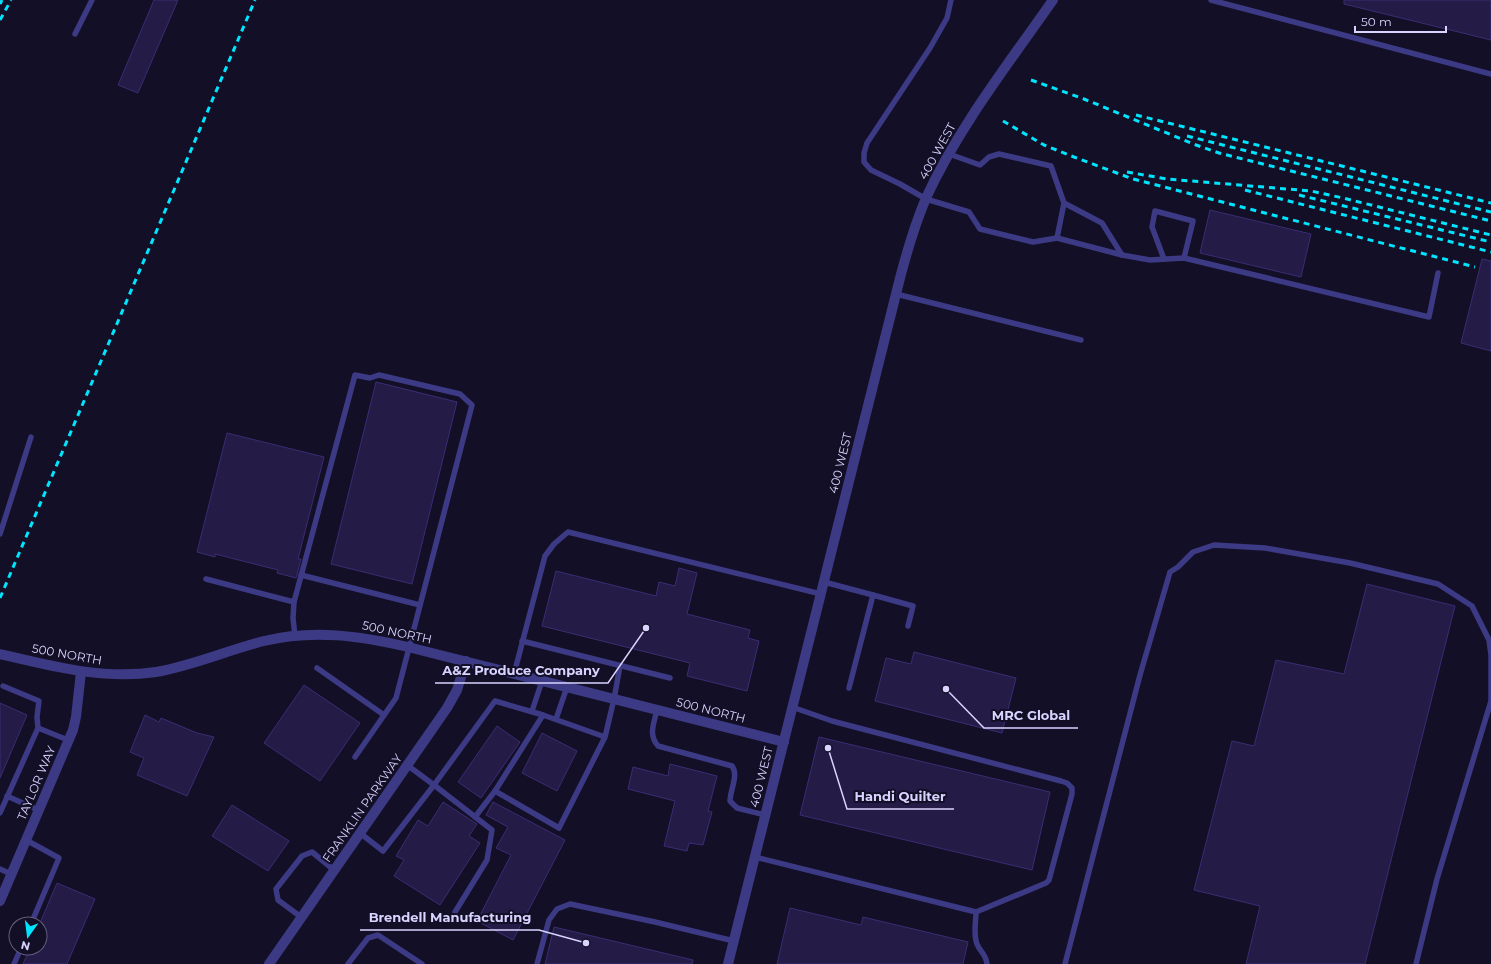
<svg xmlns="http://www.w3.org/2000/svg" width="1491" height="964" font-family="Montserrat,sans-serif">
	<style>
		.building { fill: #241b47; stroke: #3b2d73 }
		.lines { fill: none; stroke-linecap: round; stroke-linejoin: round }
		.service { stroke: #3d3a85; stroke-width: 5.5 }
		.minor { stroke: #3d3a85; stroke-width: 10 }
		.tertiary { stroke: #3d3a85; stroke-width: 10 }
		.rail { stroke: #00e5ff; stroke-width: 3; stroke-dasharray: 6 5; stroke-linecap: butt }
		.labels { text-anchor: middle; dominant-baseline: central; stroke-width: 4; stroke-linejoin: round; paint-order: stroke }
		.street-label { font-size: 12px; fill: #d9d4ff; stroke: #130f26 }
		.leader { fill: none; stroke: #d9d4ff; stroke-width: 1.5 }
		.callout-dot { fill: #d9d4ff; stroke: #130f26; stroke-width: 1.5 }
		.callout-label { font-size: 13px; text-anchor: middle; font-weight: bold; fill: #d9d4ff; stroke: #130f26; stroke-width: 4; stroke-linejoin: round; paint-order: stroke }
	</style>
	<rect width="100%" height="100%" fill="#130f26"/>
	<!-- building -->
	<g class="building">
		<polygon points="154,0 178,0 138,93 118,85"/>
		<polygon points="1344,0 1491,0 1491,40 1344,4"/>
		<polygon points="1210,210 1311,234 1301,277 1200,253"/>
		<polygon points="1482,259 1491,261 1491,351 1461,343"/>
		<polygon points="376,382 457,402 412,584 331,564"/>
		<polygon points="227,433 324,457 298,559 301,559 296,578 277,573 278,570 215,554 215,557 197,552"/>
		<polygon points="679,568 697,573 687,614 750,630 748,638 759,641 747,691 687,676 690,663 542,626 556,571 656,596 659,582 675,586"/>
		<polygon points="1367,584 1455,606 1365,964 1246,964 1260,906 1194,890 1232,741 1254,746 1276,660 1344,674"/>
		<polygon points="914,652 1016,678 1002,733 875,701 886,658 911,664"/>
		<polygon points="304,685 360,723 320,781 264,743"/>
		<polygon points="0,703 27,715 0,778"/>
		<polygon points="145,715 159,722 161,718 197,733 214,737 187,796 137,775 144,758 130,752"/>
		<polygon points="497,726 520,742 481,798 458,782"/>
		<polygon points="542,733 577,751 557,791 522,773"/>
		<polygon points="819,737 1050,792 1032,870 800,815"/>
		<polygon points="670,764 717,776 708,811 712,812 703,845 689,843 687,851 664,846 675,801 628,789 633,767 668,776"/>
		<polygon points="443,802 477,824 469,836 480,843 440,905 394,876 404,860 396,856 418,820 428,826"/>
		<polygon points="493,802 565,840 513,940 477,921 511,855 496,848 508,827 486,815"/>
		<polygon points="232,805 289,841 268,871 212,836"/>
		<polygon points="57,883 95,899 67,964 23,964 30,948 40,948 40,923"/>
		<polygon points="790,908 861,925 863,917 968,942 963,964 777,964"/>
		<polygon points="554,927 693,960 692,964 545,964"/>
	</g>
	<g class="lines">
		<!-- service -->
		<g class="service">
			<polyline points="951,0 947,18 930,48 867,143 864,153 864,162 871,170 900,184 926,199 969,212 980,229 1033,242 1057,238 1122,255 1150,260 1184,258 1429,317 1438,273"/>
			<polyline points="1211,0 1491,74"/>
			<polyline points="75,34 92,0"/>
			<polyline points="949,154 980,165 989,157 999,154 1051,166 1064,203 1102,223 1122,255"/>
			<polyline points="1057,238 1064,203"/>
			<polyline points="1164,259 1152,227 1155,211 1193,221 1184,258"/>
			<polyline points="896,294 1081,340"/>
			<polyline points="0,534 31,437"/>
			<polyline points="301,575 420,605"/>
			<polyline points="206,579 294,602"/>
			<polyline points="824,582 873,595 849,688"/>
			<polyline points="873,595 913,606 908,626"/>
			<polyline points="295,636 293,618 294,602 355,375 370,378 379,375 460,394 472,405 396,698 355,757"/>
			<polyline points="522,641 670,678"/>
			<polyline points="317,668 384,715"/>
			<polyline points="514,674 545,556 554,544 568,532 821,594"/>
			<polyline points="3,686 39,701 37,717 38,728 68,740"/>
			<path d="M657 710C654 723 648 735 658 746L732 766C739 775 730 790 730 801L737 808 765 815"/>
			<polyline points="532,711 542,681"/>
			<polyline points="556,719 567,687"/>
			<polyline points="605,737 543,715 495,791 559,828 605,737 614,699 620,666"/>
			<polyline points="7,796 38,810"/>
			<polyline points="0,813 38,728"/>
			<polyline points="475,817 495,791"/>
			<polyline points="360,833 383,851 434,785 407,765"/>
			<polyline points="26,840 59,858 31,924"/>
			<polyline points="755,857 976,912 1046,883 1049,880 1072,794 1072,788 1067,783 1061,781 832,721 792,707"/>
			<polyline points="0,869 11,874"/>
			<polyline points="455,912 487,860 492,830 434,785 495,701 543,715"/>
			<path d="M976 912C976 922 973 934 977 944 980 952 986 954 987 964"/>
			<polyline points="301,917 278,900 276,889 302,856 312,852 334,870"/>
			<polyline points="14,964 21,948"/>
			<polyline points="348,964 368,938 378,935 422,964"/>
			<polyline points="537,964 549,920 557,909 570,904 655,922 734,941"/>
			<polyline points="1065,964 1140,675 1170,572 1178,567 1193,552 1214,545 1265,548 1350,563 1438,584 1472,606 1489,640 1491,655 1491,701 1437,879 1416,964"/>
		</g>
		<!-- minor -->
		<g class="minor">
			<path d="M0 654C51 666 103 680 156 672 192 666 228 650 264 641 314 629 360 636 408 647L784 742"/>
			<polyline points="0,901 73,730 76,717 81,672"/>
			<polyline points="269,964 447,708 457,690 466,661"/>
		</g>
		<!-- tertiary -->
		<path class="tertiary" d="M728 964 896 294C904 261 913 229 926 198 958 128 1009 63 1053 0"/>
		<!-- rail -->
		<g class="rail">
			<polyline points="0,4 2,0"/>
			<polyline points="0,20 11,0"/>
			<polyline points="1031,80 1084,99 1196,145 1219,153 1491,221"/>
			<polyline points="1136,115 1491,203"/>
			<polyline points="1003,121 1044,145 1074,157 1133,179 1475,267"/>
			<polyline points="1187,136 1491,212"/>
			<polyline points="1127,172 1167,179 1311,191 1343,198 1491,235"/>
			<polyline points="1245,190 1491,252"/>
			<polyline points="1299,195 1491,242"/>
			<polyline points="0,598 255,0"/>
		</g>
	</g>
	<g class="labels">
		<!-- street labels -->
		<g class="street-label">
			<text transform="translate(937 151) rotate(-61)">400 WEST</text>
			<text transform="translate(840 463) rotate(-76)">400 WEST</text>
			<text transform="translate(397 632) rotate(12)">500 NORTH</text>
			<text transform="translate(67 654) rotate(10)">500 NORTH</text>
			<text transform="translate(711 710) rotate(14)">500 NORTH</text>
			<text transform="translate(761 777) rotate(-76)">400 WEST</text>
			<text transform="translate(36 783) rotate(-67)">TAYLOR WAY</text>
			<text transform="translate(362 808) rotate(-55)">FRANKLIN PARKWAY</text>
		</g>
	</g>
	<!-- callouts -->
	<path class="leader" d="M646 628L608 683H435M946 689L984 728H1078M828 748L847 809H954M586 943L539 930H360"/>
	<g class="callout-dot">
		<circle cx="646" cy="628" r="4"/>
		<circle cx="946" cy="689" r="4"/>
		<circle cx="828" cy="748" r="4"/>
		<circle cx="586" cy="943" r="4"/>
	</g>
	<g class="callout-label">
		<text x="521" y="675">A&amp;Z Produce Company</text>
		<text x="1031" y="720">MRC Global</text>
		<text x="900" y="801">Handi Quilter</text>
		<text x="450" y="922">Brendell Manufacturing</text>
	</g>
	<!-- north arrow -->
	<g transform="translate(28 936) rotate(194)"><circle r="19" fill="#130f26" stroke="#625e7d"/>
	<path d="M0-3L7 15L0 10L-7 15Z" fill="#00e5ff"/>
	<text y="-6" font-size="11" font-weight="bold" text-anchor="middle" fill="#d9d4ff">N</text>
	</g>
	<!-- scale -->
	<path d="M1355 26v6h91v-6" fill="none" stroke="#d9d4ff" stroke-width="2"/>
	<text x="1361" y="26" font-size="12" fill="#d9d4ff" stroke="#130f26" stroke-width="3" paint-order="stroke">50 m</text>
</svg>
